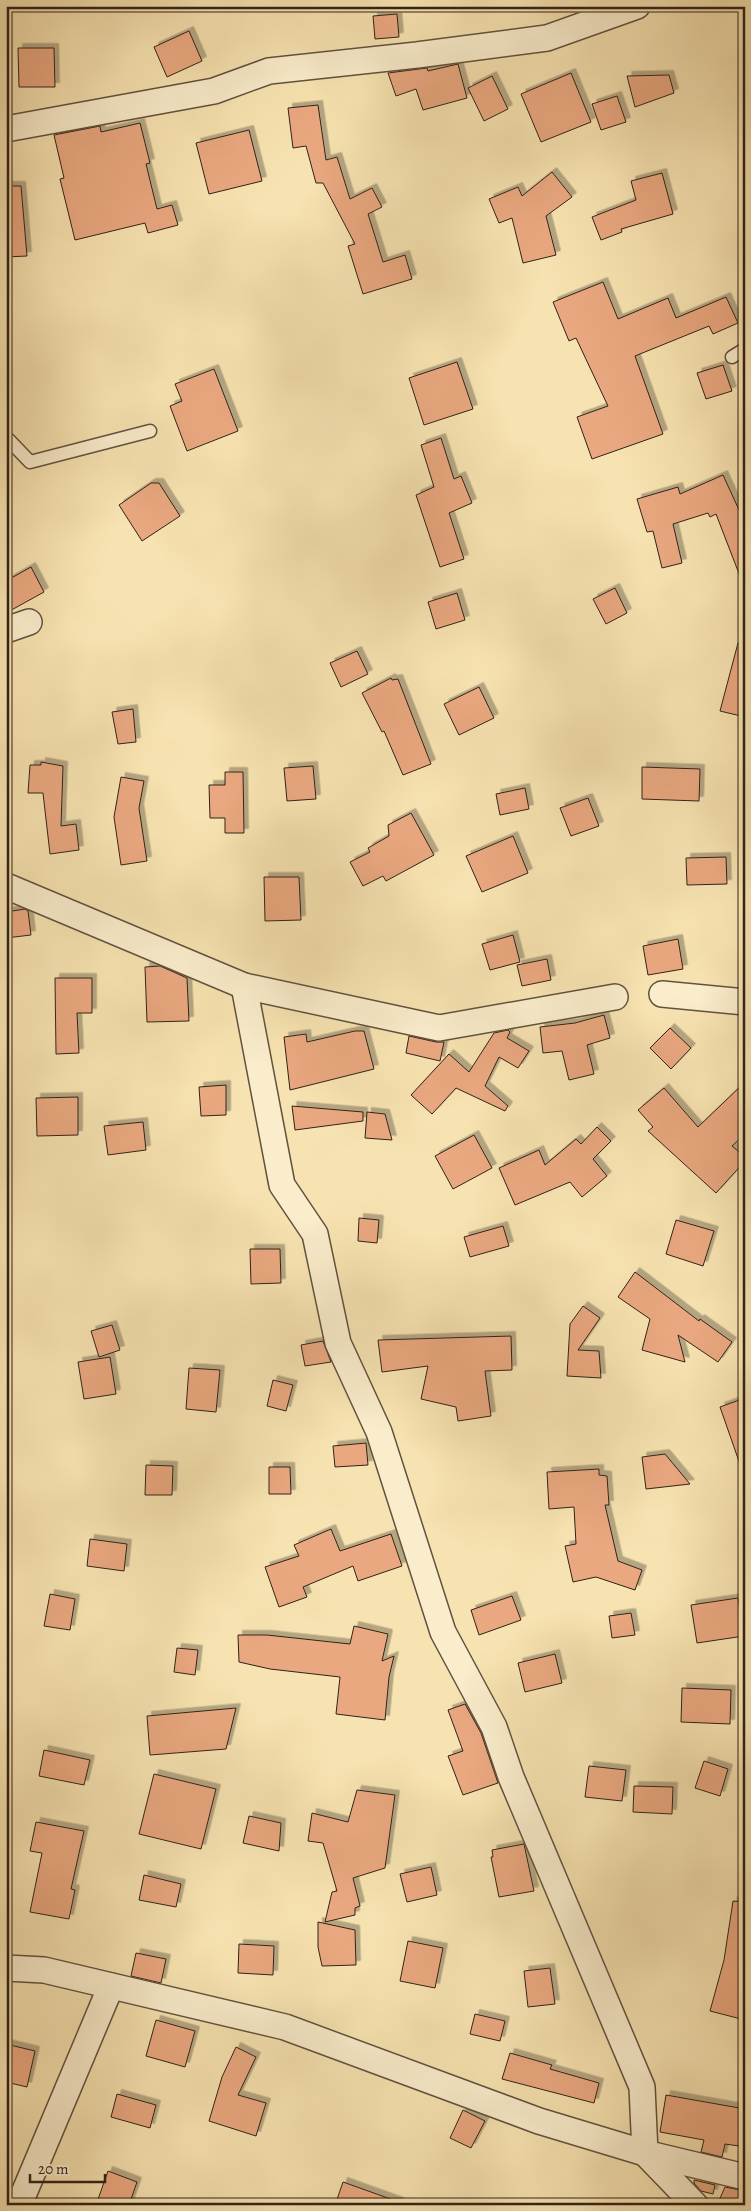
<svg xmlns="http://www.w3.org/2000/svg" width="751" height="2211" font-family="Alegreya,serif">
	<style>
		.building { fill: #eaa880; stroke: #302219; filter: url(#shadow) }
		.lines { fill: none; stroke-linecap: round; stroke-linejoin: round }
		.service-casing { stroke: #62523f; stroke-width: 15 }
		.minor-casing { stroke: #62523f; stroke-width: 28 }
		.service { stroke: #faedcc; stroke-width: 12 }
		.minor { stroke: #faedcc; stroke-width: 25 }
	</style>
	<defs>
		<filter id="shadow"><feDropShadow dx="4.5" dy="-4.5" stdDeviation="0" flood-color="#0004"/></filter>
	</defs>
	<rect width="100%" height="100%" fill="#f7e3b1"/>
	<filter id="stains"><feTurbulence type="fractalNoise" baseFrequency=".004" numOctaves="4"/><feColorMatrix values="0 0 0 0 .2 0 0 0 0 .09 0 0 0 0 .02 0 0 0 .5 -.17"/></filter>
	<radialGradient id="worn" r=".72"><stop offset=".6" stop-color="#630" stop-opacity="0"/><stop offset="1" stop-color="#630" stop-opacity=".3"/></radialGradient>
	<!-- building -->
	<g class="building">
		<polygon points="397,14 399,37 375,39 373,16"/>
		<polygon points="189,31 202,61 167,77 154,47"/>
		<polygon points="18,48 54,48 55,87 19,87"/>
		<polygon points="458,64 467,98 423,110 416,89 396,96 388,73 427,68 428,71"/>
		<polygon points="571,73 591,122 541,142 521,94"/>
		<polygon points="669,75 674,93 635,107 627,76"/>
		<polygon points="492,76 508,109 484,121 468,88"/>
		<polygon points="617,96 626,122 601,130 592,104"/>
		<polygon points="318,105 326,160 337,157 350,199 372,188 382,207 368,214 383,262 405,255 412,279 363,294 348,246 355,244 323,183 316,183 306,146 293,148 288,108"/>
		<polygon points="140,123 150,163 146,164 157,209 172,205 178,225 148,233 145,223 75,240 60,179 64,178 54,135 100,126 101,132"/>
		<polygon points="249,130 262,181 209,194 196,143"/>
		<polygon points="552,172 572,197 546,216 556,255 523,263 512,218 499,223 489,199 518,187 522,196"/>
		<polygon points="662,173 673,214 621,229 622,232 601,240 592,217 636,200 631,181"/>
		<polygon points="6,186 21,186 27,256 6,257"/>
		<polygon points="603,282 618,319 668,298 676,318 726,297 738,323 713,334 709,326 635,356 663,434 592,459 577,417 608,406 576,338 569,341 553,302"/>
		<polygon points="457,362 473,409 424,425 409,378"/>
		<polygon points="723,365 732,391 706,399 697,373"/>
		<polygon points="214,369 238,431 187,451 170,406 182,401 175,384"/>
		<polygon points="441,438 454,479 461,476 472,503 449,513 464,559 440,567 416,495 434,487 421,445"/>
		<polygon points="723,475 745,523 745,584 743,584 716,514 710,517 708,513 673,524 682,563 662,568 653,531 647,532 637,499 678,487 680,494"/>
		<polygon points="151,483 159,483 180,516 142,541 119,505"/>
		<polygon points="31,567 44,592 6,613 6,581"/>
		<polygon points="615,588 627,613 606,624 593,599"/>
		<polygon points="457,593 465,620 436,629 428,602"/>
		<polygon points="738,643 745,643 745,717 720,711"/>
		<polygon points="357,651 368,674 341,687 330,663"/>
		<polygon points="391,678 392,680 398,679 431,764 403,775 384,731 382,732 362,693"/>
		<polygon points="479,687 494,718 459,735 444,704"/>
		<polygon points="133,709 136,742 118,744 112,712"/>
		<polygon points="41,762 63,766 61,826 76,824 79,850 50,854 43,793 28,793 30,765 41,765"/>
		<polygon points="313,766 316,799 287,801 284,768"/>
		<polygon points="642,767 700,769 699,801 642,799"/>
		<polygon points="225,772 243,772 244,833 225,833 225,818 210,818 209,785 225,785"/>
		<polygon points="121,777 144,781 139,808 147,861 121,865 114,817"/>
		<polygon points="525,788 529,809 500,815 496,794"/>
		<polygon points="588,798 599,826 571,836 560,808"/>
		<polygon points="411,813 434,855 386,881 383,876 363,886 350,862 370,852 368,848 389,836 388,825"/>
		<polygon points="513,836 528,873 482,892 466,856"/>
		<polygon points="726,857 727,884 687,885 686,858"/>
		<polygon points="264,877 299,877 301,920 265,921"/>
		<polygon points="25,909 28,911 31,935 6,938 6,912"/>
		<polygon points="513,935 520,962 490,970 482,944"/>
		<polygon points="678,939 683,969 648,975 643,946"/>
		<polygon points="547,959 551,980 522,986 517,965"/>
		<polygon points="160,966 187,978 189,1021 147,1022 145,967"/>
		<polygon points="55,978 92,978 92,1013 77,1013 79,1053 56,1054"/>
		<polygon points="604,1015 610,1038 587,1045 594,1074 569,1080 562,1051 543,1053 540,1027 575,1023"/>
		<polygon points="670,1028 691,1048 671,1069 650,1048"/>
		<polygon points="508,1030 510,1032 507,1038 529,1051 518,1068 499,1057 485,1086 508,1106 505,1111 456,1088 432,1114 411,1095 449,1054 469,1072 494,1033"/>
		<polygon points="355,1031 364,1031 374,1069 290,1090 284,1037 306,1034 307,1042"/>
		<polygon points="409,1036 436,1042 444,1042 440,1061 406,1053"/>
		<polygon points="745,1082 745,1134 732,1146 745,1157 745,1161 716,1193 648,1131 653,1127 638,1110 664,1088 698,1127"/>
		<polygon points="226,1085 226,1115 201,1116 199,1087"/>
		<polygon points="78,1097 78,1135 37,1136 36,1098"/>
		<polygon points="292,1106 363,1112 363,1121 295,1130"/>
		<polygon points="367,1112 385,1114 392,1140 365,1138"/>
		<polygon points="143,1122 146,1150 108,1155 104,1126"/>
		<polygon points="597,1127 611,1141 593,1159 607,1176 582,1197 570,1182 515,1205 499,1168 539,1150 545,1165 576,1139 581,1144"/>
		<polygon points="474,1135 492,1168 453,1189 435,1156"/>
		<polygon points="359,1218 379,1220 377,1243 358,1241"/>
		<polygon points="676,1220 714,1231 703,1266 666,1254"/>
		<polygon points="503,1226 509,1246 470,1257 464,1237"/>
		<polygon points="250,1249 280,1249 281,1283 251,1284"/>
		<polygon points="635,1272 699,1321 700,1319 732,1342 718,1362 678,1335 685,1362 642,1350 650,1319 618,1297"/>
		<polygon points="583,1306 600,1318 578,1350 599,1351 601,1378 567,1376 570,1324"/>
		<polygon points="112,1325 120,1350 99,1357 91,1331"/>
		<polygon points="511,1336 512,1370 485,1371 491,1416 458,1421 456,1407 421,1399 428,1366 382,1372 378,1340"/>
		<polygon points="323,1341 331,1362 305,1366 301,1345"/>
		<polygon points="110,1357 116,1394 84,1399 78,1362"/>
		<polygon points="189,1368 220,1370 216,1412 186,1409"/>
		<polygon points="273,1380 293,1385 286,1411 267,1406"/>
		<polygon points="745,1398 745,1470 742,1470 720,1407"/>
		<polygon points="366,1443 368,1465 335,1467 333,1446"/>
		<polygon points="665,1454 690,1484 646,1489 642,1457"/>
		<polygon points="146,1465 173,1466 172,1495 145,1495"/>
		<polygon points="269,1467 290,1467 291,1494 269,1494"/>
		<polygon points="599,1469 599,1475 607,1476 609,1505 605,1505 618,1561 642,1570 635,1590 596,1577 573,1582 565,1546 576,1544 574,1507 549,1509 547,1472"/>
		<polygon points="331,1529 340,1551 391,1534 402,1566 358,1581 353,1566 303,1587 307,1597 279,1607 265,1567 299,1556 294,1545"/>
		<polygon points="90,1539 127,1544 124,1571 87,1566"/>
		<polygon points="50,1594 75,1599 70,1630 44,1626"/>
		<polygon points="512,1596 521,1620 479,1635 471,1610"/>
		<polygon points="738,1598 744,1636 697,1643 691,1605"/>
		<polygon points="631,1613 635,1635 612,1638 609,1616"/>
		<polygon points="354,1626 388,1634 382,1661 394,1656 389,1677 385,1720 336,1714 340,1677 270,1669 239,1662 238,1635 267,1635 350,1644"/>
		<polygon points="177,1648 198,1650 195,1675 174,1672"/>
		<polygon points="555,1654 562,1683 525,1692 518,1663"/>
		<polygon points="682,1688 731,1690 730,1724 681,1722"/>
		<polygon points="465,1704 481,1733 498,1783 463,1795 448,1756 463,1751 448,1710"/>
		<polygon points="236,1708 226,1749 150,1755 147,1716"/>
		<polygon points="44,1750 90,1760 84,1785 39,1776"/>
		<polygon points="704,1761 728,1769 720,1796 695,1788"/>
		<polygon points="589,1766 626,1770 622,1801 585,1797"/>
		<polygon points="154,1774 216,1789 201,1849 139,1834"/>
		<polygon points="634,1786 673,1787 672,1814 633,1812"/>
		<polygon points="357,1790 395,1795 385,1868 353,1878 360,1906 355,1908 355,1915 325,1922 332,1892 337,1891 323,1843 308,1841 312,1813 348,1822"/>
		<polygon points="249,1816 281,1823 279,1851 243,1843"/>
		<polygon points="36,1822 84,1831 71,1889 75,1890 69,1919 30,1912 42,1853 30,1851"/>
		<polygon points="524,1844 534,1891 499,1897 491,1857 493,1857 492,1850"/>
		<polygon points="431,1867 437,1895 407,1902 400,1874"/>
		<polygon points="144,1875 181,1884 176,1907 139,1900"/>
		<polygon points="733,1901 745,1902 745,2020 710,2011 724,1960"/>
		<polygon points="318,1922 355,1930 356,1965 322,1966 318,1947"/>
		<polygon points="408,1941 443,1948 435,1988 400,1981"/>
		<polygon points="239,1944 274,1946 273,1975 238,1973"/>
		<polygon points="136,1953 166,1959 161,1983 131,1976"/>
		<polygon points="550,1968 555,2004 528,2007 524,1971"/>
		<polygon points="475,2014 505,2021 500,2041 470,2034"/>
		<polygon points="156,2020 195,2031 185,2067 146,2056"/>
		<polygon points="6,2044 35,2051 27,2087 6,2082"/>
		<polygon points="236,2047 256,2057 238,2095 266,2103 256,2136 209,2121 222,2077"/>
		<polygon points="510,2053 552,2065 550,2069 599,2083 594,2103 502,2079"/>
		<polygon points="117,2094 156,2105 150,2128 111,2117"/>
		<polygon points="666,2095 745,2109 739,2146 725,2144 722,2157 701,2152 704,2140 660,2132"/>
		<polygon points="463,2110 485,2121 471,2148 450,2138"/>
		<polygon points="108,2171 137,2182 129,2205 96,2205"/>
		<polygon points="694,2180 715,2185 713,2194 701,2191 694,2183"/>
		<polygon points="343,2182 399,2202 398,2205 335,2205"/>
		<polygon points="725,2187 745,2191 745,2205 717,2205"/>
	</g>
	<g class="lines">
		<defs>
			<g id="service">
				<polyline points="732,357 745,349"/>
				<polyline points="6,437 30,462 150,431"/>
			</g>
			<g id="minor">
				<polyline points="6,129 214,91 269,71 417,55 547,38 637,6"/>
				<polyline points="6,630 29,622"/>
				<polyline points="6,886 244,986 439,1028 615,997"/>
				<polyline points="244,986 282,1185 315,1234 338,1343 379,1432 443,1632 494,1727 511,1777 642,2087 645,2153 695,2205"/>
				<polyline points="662,994 745,1002"/>
				<polyline points="6,1968 44,1970 285,2027 539,2121 645,2153 745,2177"/>
				<polyline points="19,2205 111,1986"/>
			</g>
		</defs>
		<!-- service casing -->
		<use href="#service" class="service-casing"/>
		<!-- minor casing -->
		<use href="#minor" class="minor-casing"/>
		<!-- service -->
		<use href="#service" class="service"/>
		<!-- minor -->
		<use href="#minor" class="minor"/>
	</g>
	<!-- margin -->
	<rect width="751" height="2211" fill="none" stroke="#f7e3b1" stroke-width="25"/>
	<rect x="8" y="8" width="736" height="2196" fill="none" stroke="#302219" stroke-width="2.5"/>
	<rect x="12" y="12" width="726" height="2186" fill="none" stroke="#302219"/>
	<!-- scale -->
	<path d="M30 2174v8h75v-8" fill="none" stroke="#302219" stroke-width="2.5"/>
	<text x="38" y="2174" font-size="15" fill="#302219" stroke="#faedcc" stroke-width="4" paint-order="stroke">20 m</text>
	<rect width="100%" height="100%" filter="url(#stains)"/>
	<rect width="100%" height="100%" fill="url(#worn)"/>
</svg>
